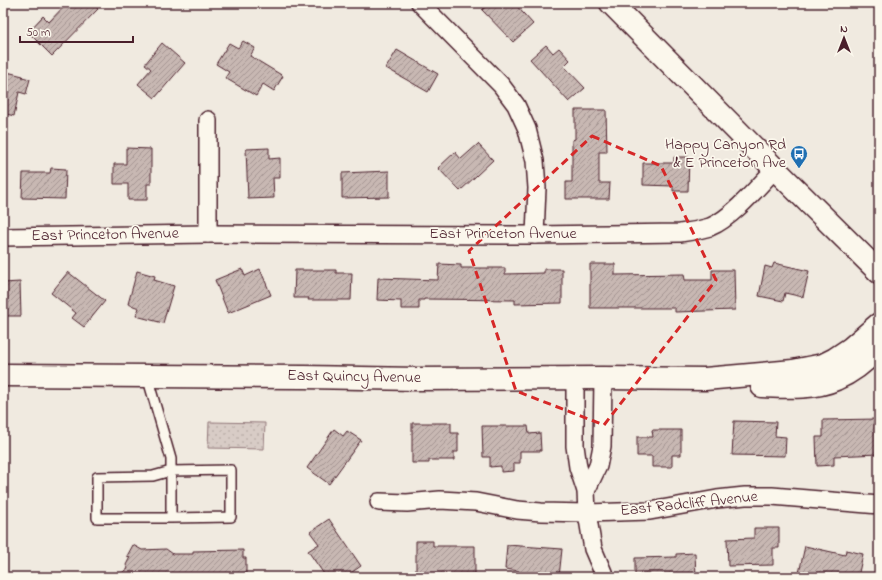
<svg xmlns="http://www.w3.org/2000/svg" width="882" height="580" font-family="'Indie Flower',sans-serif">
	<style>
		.park { fill: url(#park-dots); stroke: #917678 }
		.building { fill: url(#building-hatch); stroke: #4a1f2b }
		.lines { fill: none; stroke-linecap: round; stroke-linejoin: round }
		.service-casing { stroke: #4a1f2b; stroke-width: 12 }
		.minor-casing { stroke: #4a1f2b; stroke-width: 20 }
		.tertiary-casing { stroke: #4a1f2b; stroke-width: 25 }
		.service { stroke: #fbf7ec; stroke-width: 9 }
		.minor { stroke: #fbf7ec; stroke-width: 17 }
		.tertiary { stroke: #fbf7ec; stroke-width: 22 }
		.marked { fill: none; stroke: #d62828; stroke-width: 3; stroke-dasharray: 8 5; stroke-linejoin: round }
		.labels { text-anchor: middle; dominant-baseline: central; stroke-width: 3.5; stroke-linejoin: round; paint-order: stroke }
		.poi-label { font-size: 16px; fill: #4a1f2b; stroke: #fbf7ec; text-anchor: end }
		.street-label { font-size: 16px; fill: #4a1f2b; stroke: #fbf7ec }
	</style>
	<defs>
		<pattern id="park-dots" width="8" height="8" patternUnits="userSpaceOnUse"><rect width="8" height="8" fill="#d8ccc6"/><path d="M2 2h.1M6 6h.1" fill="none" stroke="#bbafaa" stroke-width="1.8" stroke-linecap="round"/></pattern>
		<pattern id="building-hatch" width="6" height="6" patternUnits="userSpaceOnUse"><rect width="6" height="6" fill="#c8b8b3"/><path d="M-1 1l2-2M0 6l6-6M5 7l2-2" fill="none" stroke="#a49592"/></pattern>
	</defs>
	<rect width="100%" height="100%" fill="#f0eae0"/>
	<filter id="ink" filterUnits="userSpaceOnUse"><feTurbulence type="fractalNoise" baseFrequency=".025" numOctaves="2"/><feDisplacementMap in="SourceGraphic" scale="8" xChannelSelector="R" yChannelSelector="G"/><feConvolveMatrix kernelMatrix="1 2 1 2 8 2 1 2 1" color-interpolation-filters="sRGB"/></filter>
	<g filter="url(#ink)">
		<!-- park -->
		<polygon class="park" points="209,422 265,423 264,449 208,448"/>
		<!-- building -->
		<g class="building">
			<polygon points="67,3 92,3 98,9 52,56 28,32 43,16 49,22"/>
			<polygon points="490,3 514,3 533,24 513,42 482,10"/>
			<polygon points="243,41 255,48 250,56 283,76 274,91 263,84 256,96 225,78 229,72 216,64 229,43 238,48"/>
			<polygon points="162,43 185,63 155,98 138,84 151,69 145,64"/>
			<polygon points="546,45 553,53 559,48 570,60 564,66 585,88 569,102 530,59"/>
			<polygon points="397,50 438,74 428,92 386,68"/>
			<polygon points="3,71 23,76 22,77 30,79 26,94 19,92 14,116 3,113"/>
			<polygon points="575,110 606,110 607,152 599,152 599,183 610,183 609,199 566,199 566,182 572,182 572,140 575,139"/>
			<polygon points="478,144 493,160 460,191 438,168 455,152 461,159"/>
			<polygon points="126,148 151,149 151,184 147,184 147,200 128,200 128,184 114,184 114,164 126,164"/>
			<polygon points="269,148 269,159 280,158 280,178 273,178 274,198 248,199 246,149"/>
			<polygon points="674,157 689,157 688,191 673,191 673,186 643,185 643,163 674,163"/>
			<polygon points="51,168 66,169 65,199 22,198 23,173 50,173"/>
			<polygon points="389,171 389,197 342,198 342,173"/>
			<polygon points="774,263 809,271 803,297 785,293 783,301 759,296 765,266 772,268"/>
			<polygon points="439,264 461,265 461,268 505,268 505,274 544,273 544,269 562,269 562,303 515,304 515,300 424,299 424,300 419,300 419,309 401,309 401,301 377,300 378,278 438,280"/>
			<polygon points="590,264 615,264 615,275 684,274 685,280 712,280 712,270 734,270 735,310 675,312 675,308 590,308"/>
			<polygon points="242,269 245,276 260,269 271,295 228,313 215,280"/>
			<polygon points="295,270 336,270 336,273 352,273 351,300 308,300 309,298 294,298"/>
			<polygon points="137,271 155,276 154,280 174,286 163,323 136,316 139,308 128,304"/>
			<polygon points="68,272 105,301 84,327 72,318 76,313 51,293"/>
			<polygon points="20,282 21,316 3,316 3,283"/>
			<polygon points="878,419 879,454 834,456 834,465 817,466 816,437 823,437 823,420"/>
			<polygon points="734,421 776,422 775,436 786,437 785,456 732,455"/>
			<polygon points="412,423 451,423 451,433 458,433 458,452 454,452 454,460 429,460 429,463 412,463"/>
			<polygon points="482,426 528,426 529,434 540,433 541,451 520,451 520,463 514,463 514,471 501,472 501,466 490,467 490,457 483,457"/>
			<polygon points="334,429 343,436 347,431 361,440 329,484 307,468"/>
			<polygon points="652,430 681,430 681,455 672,455 672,467 652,467 652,456 637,456 637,437 653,437"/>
			<polygon points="329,519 361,566 345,577 326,577 308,551 319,544 310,532"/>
			<polygon points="754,528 779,528 779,548 773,548 773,565 728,566 727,539 754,538"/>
			<polygon points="416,541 433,541 433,546 475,546 475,574 459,574 459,577 442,577 442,575 416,575"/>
			<polygon points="133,545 142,550 166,549 173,554 193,554 193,551 243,550 243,558 246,558 246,577 115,577 128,569 126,565 130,557 127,556"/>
			<polygon points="507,545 562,549 559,577 519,577 519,571 505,569"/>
			<polygon points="805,546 845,555 846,550 863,554 858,577 816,577 799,573"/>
			<polygon points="695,553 696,577 635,577 635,558 676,557 676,554"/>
		</g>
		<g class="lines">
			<defs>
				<polyline id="service" points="147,376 171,459 171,518 231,517 231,470 171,471 153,476 97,477 97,518 171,518"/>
				<g id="minor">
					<polyline points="420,3 501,85 516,105 527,129 535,161 537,188 535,235"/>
					<polyline points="208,234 208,120"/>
					<path d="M3 237 208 234 535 235 680 233C690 232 700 230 710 227 732 218 758 187 775 169"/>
					<polyline points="575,378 575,446 578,467 586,491 587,513 593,549 605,577"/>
					<polyline points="586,491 598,466 602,446 603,378"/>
					<polyline points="379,502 407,503 440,500 476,502 517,510 541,512 587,513 650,511 717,499 745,496 772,496 879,505"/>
				</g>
				<g id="tertiary">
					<polyline points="611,3 775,169 879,272"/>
					<polyline points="3,375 305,377 417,379 603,378 705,379 793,371 823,365 835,359 850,349 879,324"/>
					<path d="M762 386C786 387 814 389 836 379 853 372 867 360 879 347"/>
				</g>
			</defs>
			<!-- service casing -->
			<use href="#service" class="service-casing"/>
			<!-- minor casing -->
			<use href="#minor" class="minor-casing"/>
			<!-- tertiary casing -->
			<use href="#tertiary" class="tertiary-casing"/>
			<!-- service -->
			<use href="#service" class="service"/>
			<!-- minor -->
			<use href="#minor" class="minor"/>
			<!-- tertiary -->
			<use href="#tertiary" class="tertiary"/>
		</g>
	</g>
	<!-- marked area -->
	<path class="marked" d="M592 136 661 166 716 280 604 425 516 391 469 251Z"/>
	<!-- icons -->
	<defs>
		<symbol id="bus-pin" viewBox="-11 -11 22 30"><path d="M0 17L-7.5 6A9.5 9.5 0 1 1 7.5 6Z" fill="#1f6fb2" stroke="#fbf7ec"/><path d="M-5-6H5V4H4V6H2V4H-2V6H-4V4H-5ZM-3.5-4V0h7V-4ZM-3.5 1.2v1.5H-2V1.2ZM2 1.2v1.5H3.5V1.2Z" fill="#fff"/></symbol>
	</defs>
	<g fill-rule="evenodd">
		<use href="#bus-pin" x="789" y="144" width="20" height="27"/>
	</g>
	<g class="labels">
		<!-- poi labels -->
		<g class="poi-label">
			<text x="786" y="145">Happy Canyon Rd<tspan x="786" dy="18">&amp; E Princeton Ave</tspan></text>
		</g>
		<!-- street labels -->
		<g class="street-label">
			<text x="503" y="234">East Princeton Avenue</text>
			<text transform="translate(105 235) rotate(-1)">East Princeton Avenue</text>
			<text transform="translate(354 377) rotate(1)">East Quincy Avenue</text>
			<text transform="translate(689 504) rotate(-6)">East Radcliff Avenue</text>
		</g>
	</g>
	<!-- margin -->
	<rect width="882" height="580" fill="none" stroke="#fbf7ec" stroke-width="16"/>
	<rect x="8" y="8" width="866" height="564" fill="none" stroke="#4a1f2b" stroke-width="1.5" filter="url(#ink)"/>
	<!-- north arrow -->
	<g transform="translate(844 38)" stroke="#fbf7ec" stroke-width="3" paint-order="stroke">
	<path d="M0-3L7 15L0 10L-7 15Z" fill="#4a1f2b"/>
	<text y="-6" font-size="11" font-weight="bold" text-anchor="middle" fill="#4a1f2b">N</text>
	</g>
	<!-- scale -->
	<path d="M20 36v6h113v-6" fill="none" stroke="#4a1f2b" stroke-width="2"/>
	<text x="26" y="36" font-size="12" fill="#4a1f2b" stroke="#fbf7ec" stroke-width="3" paint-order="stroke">50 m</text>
</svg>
